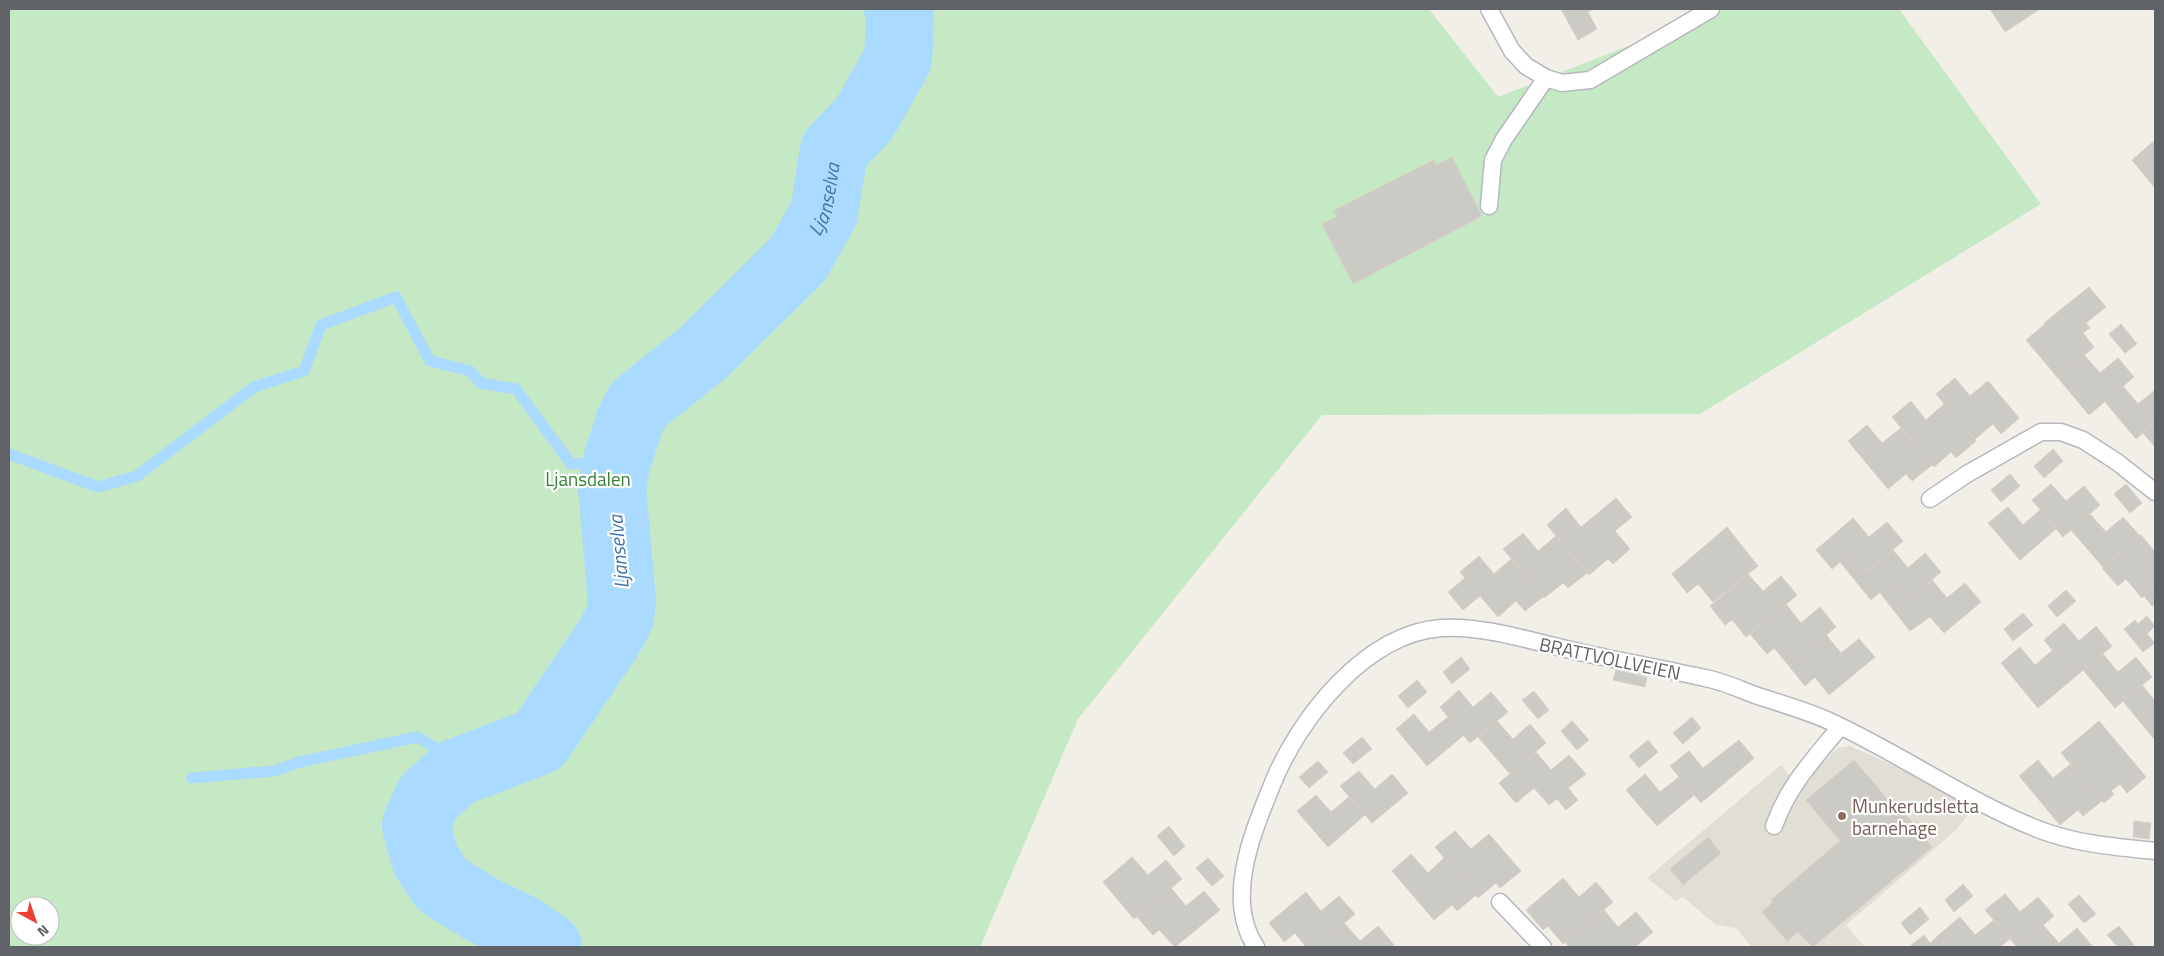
<svg xmlns="http://www.w3.org/2000/svg" width="2164" height="956" font-family="'Titillium Web',sans-serif">
	<style>
		.education { fill: #e1ded6 }
		.green { fill: #c5e8c5; fill-rule: evenodd }
		.lines { fill: none; stroke-linecap: round; stroke-linejoin: round }
		.stream { stroke: #aadaff; stroke-width: 11 }
		.river { stroke: #aadaff; stroke-width: 68 }
		.building { fill: #cccac5; stroke: #d6d1c6 }
		.lane-casing { stroke: #b5b8bc; stroke-width: 19 }
		.lane { stroke: #fff; stroke-width: 16 }
		.education-dot { fill: #8d6e63; stroke: #fff; stroke-width: 2 }
		.labels { text-anchor: middle; dominant-baseline: central; stroke-width: 4.5; stroke-linejoin: round; paint-order: stroke }
		.park-label { font-size: 19px; fill: #348238; stroke: #fff }
		.street-label { font-size: 19px; fill: #5f6368; stroke: #fff }
		.education-label { font-size: 19px; fill: #785e54; stroke: #fff; text-anchor: start }
		.water-label { font-size: 20px; font-style: italic; fill: #4174aa; stroke: #fff }
	</style>
	<rect width="100%" height="100%" fill="#f1efe8"/>
	<!-- education -->
	<polygon class="education" points="1850,746 1897,767 1973,809 1954,832 1846,925 1865,947 1752,947 1736,928 1716,925 1683,897 1676,901 1647,878 1781,765 1799,786 1838,748"/>
	<!-- green -->
	<path class="green" d="M9 9H1429L1498 97 1723 9H1899L2041 204 1700 414 1322 415 1078 719 980 947H9ZM20 906H50V936H20Z"/>
	<g class="lines">
		<!-- stream -->
		<g class="stream">
			<polyline points="9,454 98,487 137,476 254,387 304,371 321,325 396,297 430,361 470,371 481,383 516,389 571,464 617,461"/>
			<polyline points="192,778 274,771 300,762 417,737 469,767"/>
		</g>
		<!-- river -->
		<path class="river" id="s1" d="M548 947 524 930 481 909 442 885 425 859 416 825 428 798 455 773 539 741 608 639 620 617 622 601 612 487 617 461 631 418 639 404 703 353 798 259 824 213 834 150 864 119 898 59 900 18 898 9"/>
	</g>
	<!-- building -->
	<g class="building">
		<polygon points="1561,9 1593,9 1588,12 1597,29 1578,40"/>
		<polygon points="1990,9 2040,9 2005,32"/>
		<polygon points="2155,140 2155,188 2132,160"/>
		<polygon points="1452,157 1482,216 1353,284 1322,224 1337,217 1333,211 1434,160 1437,165"/>
		<polygon points="2089,287 2106,307 2086,323 2090,328 2083,333 2094,347 2058,378 2026,340 2045,324 2044,323"/>
		<polygon points="2121,324 2137,344 2125,353 2109,334"/>
		<polygon points="2084,355 2100,373 2118,358 2134,377 2089,415 2058,378"/>
		<polygon points="1955,378 1970,396 1988,381 2019,418 2001,434 1993,424 1974,440 1936,394"/>
		<polygon points="2123,386 2138,404 2155,390 2155,422 2136,439 2105,402"/>
		<polygon points="1911,401 1926,420 1944,404 1976,441 1956,458 1951,452 1934,467 1892,417"/>
		<polygon points="2155,422 2155,447 2143,433"/>
		<polygon points="1867,425 1882,443 1901,428 1932,465 1912,481 1906,474 1888,489 1848,441"/>
		<polygon points="2053,449 2063,461 2044,478 2034,466"/>
		<polygon points="2010,474 2020,486 2001,502 1991,490"/>
		<polygon points="2051,484 2066,501 2084,486 2100,505 2063,537 2032,500"/>
		<polygon points="2126,484 2142,503 2130,513 2114,494"/>
		<polygon points="1616,498 1632,517 1615,531 1630,549 1613,564 1608,559 1589,575 1547,525 1566,508 1581,527"/>
		<polygon points="2008,507 2023,525 2040,510 2056,529 2020,560 1988,523"/>
		<polygon points="2090,514 2106,532 2123,517 2140,536 2103,567 2071,530"/>
		<polygon points="1853,518 1869,537 1887,522 1903,541 1867,572 1851,553 1832,569 1816,550"/>
		<polygon points="1727,527 1758,566 1713,602 1698,584 1687,593 1672,574"/>
		<polygon points="1523,533 1538,551 1556,536 1587,573 1568,588 1563,583 1544,598 1503,549"/>
		<polygon points="2141,535 2155,552 2155,586 2142,598 2126,579 2118,586 2102,568"/>
		<polygon points="1893,550 1908,568 1925,553 1941,572 1905,603 1889,585 1871,600 1840,562 1851,553 1867,572"/>
		<polygon points="1479,556 1494,574 1511,559 1543,597 1525,611 1516,601 1498,617 1480,596 1463,610 1448,592 1465,578 1460,572"/>
		<polygon points="1748,574 1763,591 1781,576 1797,595 1746,637 1732,620 1725,625 1710,606"/>
		<polygon points="1932,580 1947,598 1965,583 1981,602 1944,633 1930,617 1910,631 1880,593 1889,585 1905,603"/>
		<polygon points="2155,586 2155,604 2152,606 2144,596"/>
		<polygon points="2066,590 2076,601 2057,617 2048,606"/>
		<polygon points="1786,604 1801,623 1820,607 1836,627 1789,666 1774,648 1767,654 1750,634"/>
		<polygon points="2023,613 2033,625 2013,641 2004,629"/>
		<polygon points="2147,616 2155,626 2147,634 2155,643 2143,652 2124,629 2135,620 2138,624"/>
		<polygon points="2064,623 2079,641 2096,626 2112,646 2075,677 2044,640"/>
		<polygon points="1826,635 1841,653 1859,639 1875,657 1829,695 1815,677 1805,686 1789,666"/>
		<polygon points="2020,647 2035,665 2053,650 2075,677 2038,708 2001,663"/>
		<polygon points="2103,654 2118,672 2136,657 2152,677 2115,708 2083,670"/>
		<polygon points="1461,657 1470,669 1452,684 1443,672"/>
		<polygon points="1616,670 1647,677 1645,687 1613,680"/>
		<polygon points="1417,680 1427,692 1408,708 1398,696"/>
		<polygon points="2142,685 2155,701 2155,737 2153,738 2123,701"/>
		<polygon points="1459,690 1473,707 1491,692 1508,712 1470,743 1440,707"/>
		<polygon points="1534,691 1549,710 1538,719 1522,700"/>
		<polygon points="1414,714 1429,732 1448,717 1464,735 1427,766 1396,729"/>
		<polygon points="1692,717 1701,728 1683,744 1673,733"/>
		<polygon points="1497,721 1513,739 1530,724 1546,743 1510,774 1478,737"/>
		<polygon points="1572,721 1589,740 1577,750 1561,731"/>
		<polygon points="2099,721 2146,777 2127,793 2120,784 2111,791 2114,794 2104,803 2061,753"/>
		<polygon points="1362,737 1372,749 1353,764 1343,753"/>
		<polygon points="1648,740 1658,752 1639,768 1629,756"/>
		<polygon points="1739,740 1754,758 1701,803 1670,766 1689,751 1703,768"/>
		<polygon points="1536,752 1551,770 1569,755 1586,774 1568,788 1578,800 1566,810 1557,799 1549,805 1534,788 1516,803 1499,783"/>
		<polygon points="1854,760 1889,801 1892,798 1932,847 1813,947 1798,932 1787,941 1762,912 1773,902 1771,900 1840,841 1806,800"/>
		<polygon points="2038,760 2053,778 2071,764 2102,801 2083,816 2078,810 2060,825 2019,776"/>
		<polygon points="1318,761 1328,772 1309,788 1299,777"/>
		<polygon points="1359,771 1375,789 1392,774 1408,793 1372,823 1340,786"/>
		<polygon points="1645,774 1660,792 1679,777 1694,795 1657,826 1626,790"/>
		<polygon points="1316,795 1331,812 1349,797 1365,815 1328,847 1297,811"/>
		<polygon points="2134,821 2151,823 2149,839 2133,837"/>
		<polygon points="1169,826 1185,846 1174,856 1157,836"/>
		<polygon points="1455,831 1471,849 1489,834 1521,871 1500,888 1496,883 1478,898 1435,847"/>
		<polygon points="1708,837 1721,853 1683,885 1670,869"/>
		<polygon points="1411,854 1428,873 1444,858 1476,895 1457,911 1452,905 1434,920 1392,871"/>
		<polygon points="1132,857 1148,875 1166,860 1182,879 1134,919 1103,882"/>
		<polygon points="1208,858 1224,876 1212,886 1196,868"/>
		<polygon points="1563,878 1579,897 1596,882 1613,902 1563,944 1548,926 1543,930 1526,910"/>
		<polygon points="1963,884 1973,896 1954,912 1945,900"/>
		<polygon points="1171,888 1186,906 1204,891 1220,910 1175,947 1159,930 1153,935 1137,917"/>
		<polygon points="1306,892 1321,911 1339,896 1355,914 1316,947 1306,947 1295,933 1284,942 1269,923"/>
		<polygon points="2005,894 2020,912 2038,897 2054,916 2017,947 1985,910"/>
		<polygon points="2079,895 2096,914 2084,923 2068,904"/>
		<polygon points="1920,907 1929,919 1910,935 1901,923"/>
		<polygon points="1604,910 1618,927 1636,912 1653,932 1635,947 1569,947 1565,942"/>
		<polygon points="1960,917 1975,935 1994,920 2010,939 2000,947 1953,947 1941,933"/>
		<polygon points="1344,923 1360,941 1378,926 1394,945 1392,947 1316,947"/>
		<polygon points="2043,925 2059,943 2077,928 2093,947 2017,947"/>
		<polygon points="2119,926 2134,945 2131,947 2118,947 2107,935"/>
		<polygon points="1941,933 1953,947 1909,947 1924,935 1930,943"/>
	</g>
	<g class="lines">
		<defs>
			<g id="lane">
				<polyline points="1489,9 1512,51 1526,66 1546,78 1562,83 1590,80 1711,9"/>
				<polyline points="1489,206 1493,160 1504,139 1546,78"/>
				<polyline points="1930,499 1967,474 2041,432 2061,432 2083,440 2117,462 2155,492"/>
				<path d="M1774 826C1788 786 1813 760 1840 727"/>
				<polyline points="1500,902 1543,947"/>
				<path d="M1256 947C1224 899 1253 832 1272 785 1298 720 1364 634 1441 628 1486 625 1540 644 1584 653 1624 662 1665 669 1705 678 1722 681 1739 689 1755 695 1779 703 1804 710 1827 720 1900 753 1966 801 2040 830 2077 844 2116 847 2155 851"/>
			</g>
		</defs>
		<!-- lane casing -->
		<use href="#lane" class="lane-casing"/>
		<!-- lane -->
		<use href="#lane" class="lane"/>
	</g>
	<!-- markers -->
	<circle class="education-dot" cx="1842" cy="816" r="5"/>
	<g class="labels">
		<!-- park labels -->
		<g class="park-label">
			<text x="588" y="478">Ljansdalen</text>
		</g>
		<!-- street labels -->
		<g class="street-label">
			<text transform="translate(1610 658) rotate(12)">BRATTVOLLVEIEN</text>
		</g>
		<!-- education labels -->
		<g class="education-label">
			<text x="1852" y="805">Munkerudsletta<tspan x="1852" dy="22">barnehage</tspan></text>
		</g>
		<!-- water labels -->
		<g class="water-label">
			<text stroke="none"><textPath href="#s1" startOffset="994">Ljanselva</textPath></text>
			<text transform="translate(618 552) rotate(-95)">Ljanselva</text>
		</g>
	</g>
	<!-- border -->
	<rect width="2164" height="956" fill="none" stroke="#5f6368" stroke-width="20"/>
	<!-- north arrow -->
	<g transform="translate(35 921) rotate(140)"><circle r="24" fill="#ffffff" stroke="#bfc1c3"/>
	<path d="M0-4L9 19L0 12L-9 19Z" fill="#ea4335"/>
	<text y="-8" font-size="14" font-weight="bold" text-anchor="middle" fill="#5f6368">N</text>
	</g>
</svg>
